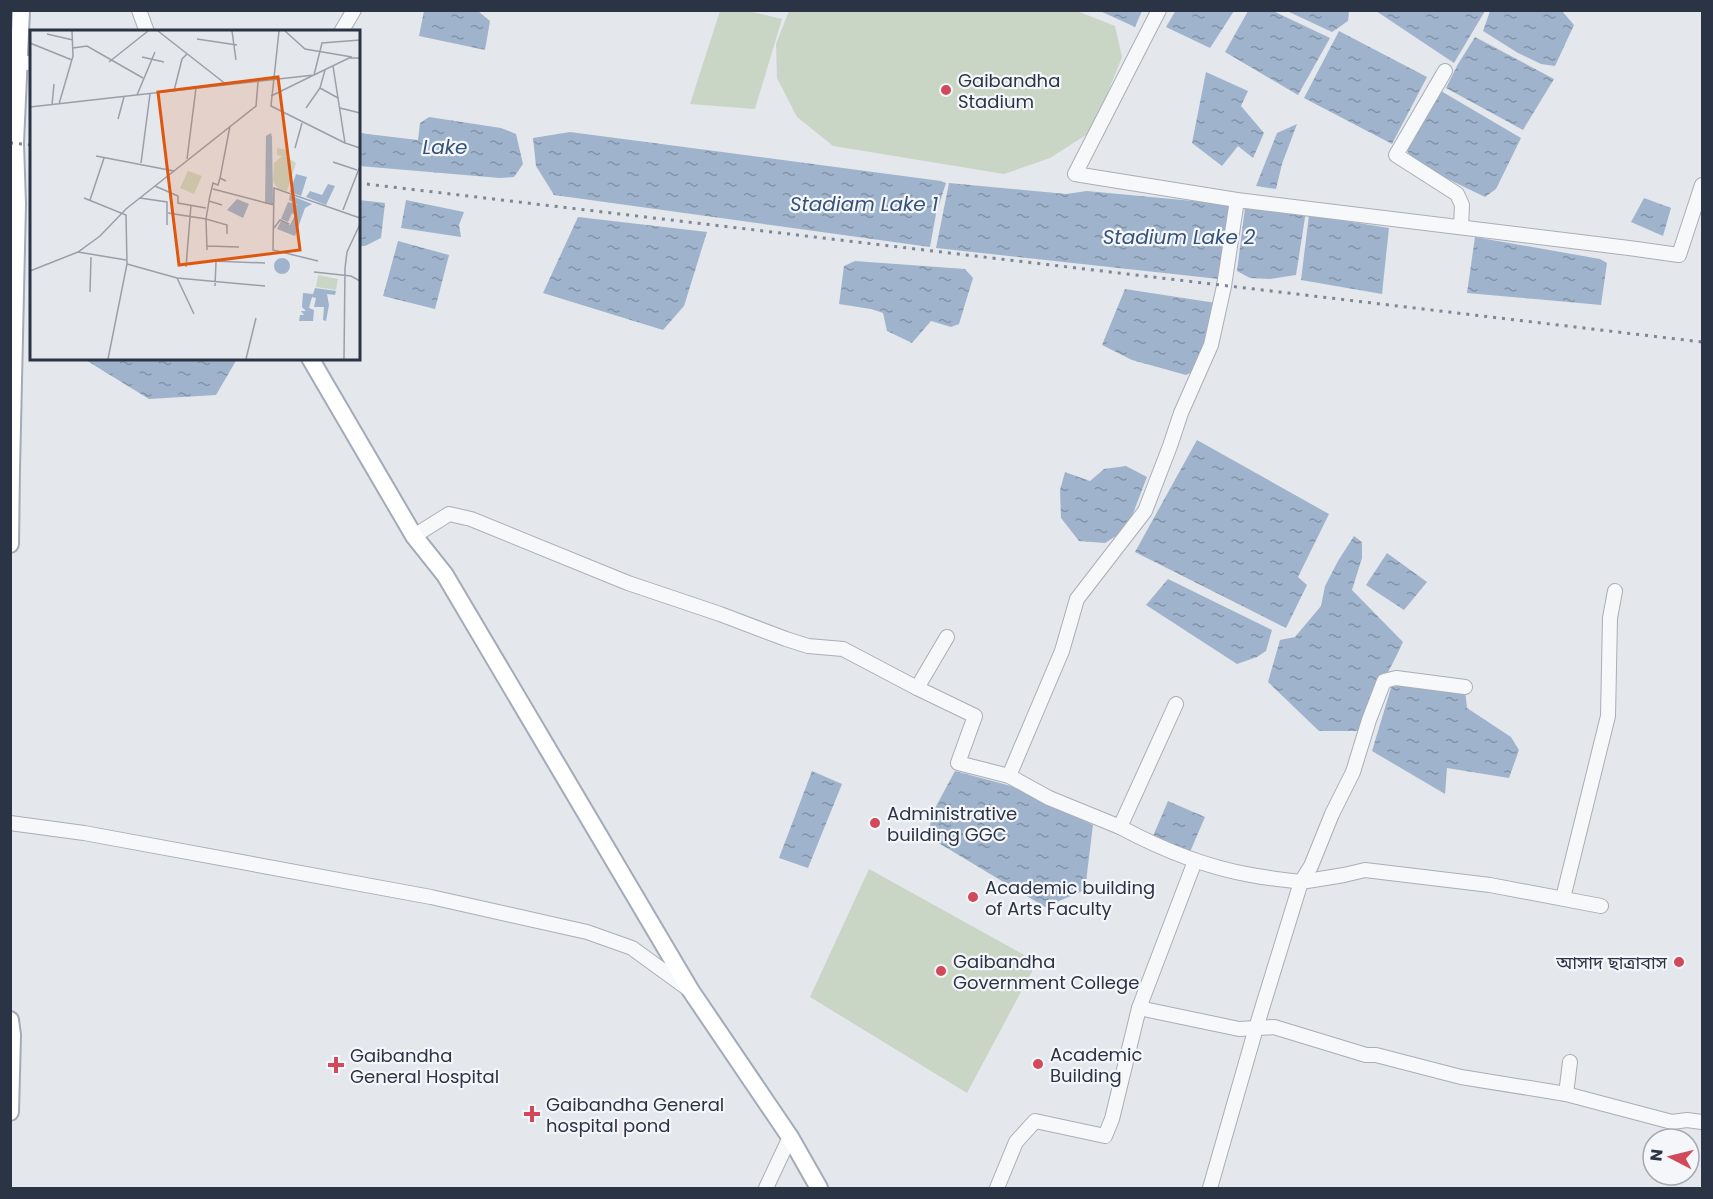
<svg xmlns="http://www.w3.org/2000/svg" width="1713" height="1199" font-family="Poppins,'Noto Sans Bengali',sans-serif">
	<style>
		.park { fill: #c9d6c5 }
		.water { fill: url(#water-ripples) }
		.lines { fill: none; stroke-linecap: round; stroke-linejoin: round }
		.minor-casing { stroke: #a9aeb7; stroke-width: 16 }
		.major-casing { stroke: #a3abb8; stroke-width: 20 }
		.minor { stroke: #f7f8fa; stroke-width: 14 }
		.major { stroke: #fff; stroke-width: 16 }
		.rail { stroke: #7d8696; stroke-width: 3; stroke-dasharray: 3 6; stroke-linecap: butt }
		.poi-dot { fill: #d1495b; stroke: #f4f6f9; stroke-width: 2 }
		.labels { text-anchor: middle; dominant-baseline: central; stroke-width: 4.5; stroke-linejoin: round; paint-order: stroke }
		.poi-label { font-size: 18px; fill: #2b3445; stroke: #f4f6f9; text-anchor: start }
		.water-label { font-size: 20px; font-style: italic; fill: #34527a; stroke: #f4f6f9 }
		.inset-road { fill: none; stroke: #9a9fa9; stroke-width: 1.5 }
		.view { fill: #df570f; fill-opacity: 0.15; stroke: #df570f; stroke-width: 3 }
		.inset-edge { fill: none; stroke: #2b3445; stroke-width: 3 }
	</style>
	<defs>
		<pattern id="water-ripples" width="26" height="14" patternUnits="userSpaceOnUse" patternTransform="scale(1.5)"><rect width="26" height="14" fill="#9fb4cc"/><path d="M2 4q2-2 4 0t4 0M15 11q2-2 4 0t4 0" fill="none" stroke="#8293a7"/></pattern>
	</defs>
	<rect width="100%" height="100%" fill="#e4e7ec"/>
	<!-- park -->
	<g class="park">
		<polygon points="720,11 748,11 782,19 755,109 690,104"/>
		<polygon points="1077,11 1115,26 1122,57 1104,102 1086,135 1050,158 1004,174 833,146 797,117 777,78 776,44 789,11"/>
		<polygon points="869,869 1037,962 967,1093 810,997"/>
	</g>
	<!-- water -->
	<g class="water">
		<polygon points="1176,10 1234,10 1234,11 1210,48 1166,27"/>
		<polygon points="424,11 478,11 490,21 485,50 419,36"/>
		<polygon points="1100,11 1142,11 1135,27"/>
		<polygon points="1248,11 1273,11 1330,38 1298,95 1225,52"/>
		<polygon points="1287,11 1349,11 1348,21 1332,32"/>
		<polygon points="1376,11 1485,11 1454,63"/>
		<polygon points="1490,11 1562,11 1574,25 1555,66 1541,64 1518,53 1483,31"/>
		<polygon points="1339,31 1427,77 1392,144 1304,98"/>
		<polygon points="1475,37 1554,79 1523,130 1446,88 1458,64"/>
		<polygon points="1206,72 1248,91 1241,106 1264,133 1253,158 1238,146 1222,166 1192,143"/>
		<polygon points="1441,91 1521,138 1496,189 1485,197 1415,163 1406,149"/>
		<polygon points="429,117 501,128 516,134 523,164 514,177 500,178 359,166 359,133 418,140 420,123"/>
		<polygon points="1297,124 1282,164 1276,189 1256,186 1277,133"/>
		<polygon points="570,132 941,181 946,183 936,214 930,247 554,195 536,166 533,138"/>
		<polygon points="949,183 1066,194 1087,191 1204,202 1231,202 1219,279 936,248"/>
		<polygon points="1644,198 1671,208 1663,236 1631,222"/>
		<polygon points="359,200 385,203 381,238 365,246 359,246"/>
		<polygon points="406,200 464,212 459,225 461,237 401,228"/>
		<polygon points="1246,200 1306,211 1296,275 1270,279 1250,278 1237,271"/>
		<polygon points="1309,215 1389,228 1382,294 1301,280"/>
		<polygon points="578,217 707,232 684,306 663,330 543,293"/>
		<polygon points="1475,237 1600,259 1607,263 1601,305 1467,293"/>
		<polygon points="398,241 449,255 435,309 383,296"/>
		<polygon points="855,261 965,269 973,278 959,324 951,327 931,321 912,343 887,331 883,313 871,309 839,304 844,266"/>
		<polygon points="1125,289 1216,303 1196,370 1186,375 1132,360 1102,345"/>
		<polygon points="84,359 237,359 216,395 149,399"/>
		<polygon points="1197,440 1329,514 1298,577 1307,585 1286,628 1135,552"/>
		<polygon points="1126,466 1147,477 1127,529 1105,543 1079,541 1061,518 1060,490 1065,472 1090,481 1104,469"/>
		<path d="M1354 536 1362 542V558L1352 590 1403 642C1389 673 1371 701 1358 731H1319L1268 682 1280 640 1295 637 1321 606 1325 586 1338 561Z"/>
		<polygon points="1387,553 1427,582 1404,610 1366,585"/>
		<polygon points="1168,579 1272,630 1266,651 1257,657 1237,664 1146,605"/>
		<polygon points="1394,678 1465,690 1467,708 1511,737 1519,750 1509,778 1447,768 1445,794 1372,751"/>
		<polygon points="812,771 842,784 808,868 779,858"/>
		<polygon points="955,771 1011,786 1093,825 1085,890 1045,907 927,836 934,810"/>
		<polygon points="1168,801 1205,817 1190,852 1153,836"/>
	</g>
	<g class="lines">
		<defs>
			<g id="minor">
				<polyline points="139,10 147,32"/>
				<polyline points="1159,10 1075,174 1237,200 1629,248 1679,255 1702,185"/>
				<polyline points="341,32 354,10"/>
				<polyline points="10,59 32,64"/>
				<polyline points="1445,71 1396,155 1457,194 1462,205 1461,227"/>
				<polyline points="414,536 449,514 471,519 628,583 720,614 786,639 808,646 843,649 917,688 947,637"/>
				<polyline points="917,688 975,716 958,763 1009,776 1049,798 1120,827"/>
				<path d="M1176 704 1120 827C1161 849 1205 867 1251 875 1267 878 1284 880 1301 882L1311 866 1332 814 1353 772 1369 720 1384 681 1396 678 1465 687"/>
				<polyline points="1009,776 1062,651 1077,599 1145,511 1170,446 1181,413 1211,345 1224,286 1237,200"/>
				<polyline points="10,823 84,833 431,897 587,932 632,948 687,988"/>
				<polyline points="1563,898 1608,716 1610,618 1615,591"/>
				<polyline points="1139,1008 1239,1029 1274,1027 1366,1055 1376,1055 1461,1077 1566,1094 1672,1122 1687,1120 1702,1122"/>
				<polyline points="1566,1094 1570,1062"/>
				<polyline points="766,1188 790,1137"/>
				<polyline points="997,1188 1016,1142 1035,1121 1105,1136 1112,1119 1139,1008 1195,861"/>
				<polyline points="1210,1188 1256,1028 1301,882 1344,875 1365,870 1490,885 1601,906"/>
			</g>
			<g id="major">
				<polyline points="310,358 414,536 445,575 691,991 790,1137 819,1188"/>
				<polyline points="10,544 11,469 17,204 15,143 21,10"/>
				<polyline points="10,1020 12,1035 10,1112"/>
			</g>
		</defs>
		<!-- minor casing -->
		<use href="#minor" class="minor-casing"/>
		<!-- major casing -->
		<use href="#major" class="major-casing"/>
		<!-- minor -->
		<use href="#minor" class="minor"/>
		<!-- major -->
		<use href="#major" class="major"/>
		<!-- rail -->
		<g class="rail">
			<polyline points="10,143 32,145"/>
			<polyline points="358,183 1702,342"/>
		</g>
	</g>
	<!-- markers -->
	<g class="poi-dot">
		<circle cx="946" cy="90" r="6"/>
		<circle cx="875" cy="823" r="6"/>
		<circle cx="973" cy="897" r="6"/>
		<circle cx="1679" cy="962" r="6"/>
		<circle cx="941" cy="971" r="6"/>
		<circle cx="1038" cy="1064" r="6"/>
		<path d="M333 1056h6v6h6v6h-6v6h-6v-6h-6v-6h6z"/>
		<path d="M529 1105h6v6h6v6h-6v6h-6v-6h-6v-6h6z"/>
	</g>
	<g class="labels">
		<!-- poi labels -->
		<g class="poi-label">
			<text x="958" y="80">Gaibandha<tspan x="958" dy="21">Stadium</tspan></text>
			<text x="887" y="813">Administrative<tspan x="887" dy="21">building GGC</tspan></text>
			<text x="985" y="887">Academic building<tspan x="985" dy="21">of Arts Faculty</tspan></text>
			<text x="953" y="961">Gaibandha<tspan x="953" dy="21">Government College</tspan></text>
			<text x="1667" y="962" text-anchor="end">আসাদ ছাত্রাবাস</text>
			<text x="1050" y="1054">Academic<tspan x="1050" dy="21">Building</tspan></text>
			<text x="350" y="1055">Gaibandha<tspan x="350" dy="21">General Hospital</tspan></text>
			<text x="546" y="1104">Gaibandha General<tspan x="546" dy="21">hospital pond</tspan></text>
		</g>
		<!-- water labels -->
		<g class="water-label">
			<text x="445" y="147">Lake</text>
			<text x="864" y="204">Stadiam Lake 1</text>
			<text x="1179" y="237">Stadium Lake 2</text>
		</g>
	</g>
	<!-- overview -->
	<g transform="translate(30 30)">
		<rect width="330" height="330" fill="#e4e7ec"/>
		<path d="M247 118 257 120 256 127 266 133 257 161 248 159 243 151 244 133 252 126 247 125ZM158 141 172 146 164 164 150 158ZM288 245 308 249 306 260 286 257Z" fill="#c9d6c5"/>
		<path d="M241 103 242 107 243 174H235L236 106ZM266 144 277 147 271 166 260 162ZM298 154 305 156 296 175 276 167 280 161 292 165ZM260 165 282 174 275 178 265 206 247 199 251 191 260 195 265 185 262 183 258 192 251 189 258 172 268 175 259 170ZM207 169 219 174 213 188 197 180ZM244 236a8 8 0 1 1 16 0a8 8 0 1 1-16 0ZM285 258 306 261 305 265 297 264 299 275 296 291 293 290 294 277H284L286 268 282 267 279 278 284 280 283 291H269L270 285H274L271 281H276L272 277 273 263 283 264Z" fill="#9fb4cc"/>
		<path class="inset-road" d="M128 1 197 55M202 1 206 30M249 1 241 76 315 113M255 1 275 19 322 27M17 4 43 10M167 9 207 15M0 13 42 30M43 18 57 16 113 48M112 27 134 32M79 32 118 1M303 36 315 113 330 118M290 58 308 68M144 61 152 29 157 24M107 65 125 22M241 66 284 45 292 13 330 10M29 74 43 26 42 1M22 75 24 54M0 77 284 45 319 28H330M276 78 290 58 295 40M310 78 330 83M88 89 94 67M265 118 272 93M66 126 144 141M157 129 166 58M303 132 327 140M111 133 120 64M196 151 190 148 200 96M125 156 148 166V173L176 178M183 159 244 175M54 168 96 185 97 234 78 329M110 168 137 172V195M60 170 74 128M179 170 183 153 188 155 190 148M192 175 179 171 176 189 197 195V204M313 180 330 136M138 183 176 189 177 220M244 198 250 190 259 194M177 216 209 217M48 222 96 230M182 231 235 233M288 231 243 220 244 158 330 188M97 234 147 248 235 256M156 237 161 175M0 241 48 222 70 206 96 179 226 76 228 52M284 242 321 246 330 251M147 248 164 284M185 256 186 232M60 262 61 227M216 329 226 288M314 329 315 238 317 222 330 194"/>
		<path class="view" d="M248 47 270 220 149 235 128 62Z"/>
		<rect width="330" height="330" class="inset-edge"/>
	</g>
	<!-- border -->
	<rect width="1713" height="1199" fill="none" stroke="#2b3445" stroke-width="24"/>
	<!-- north arrow -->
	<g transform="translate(1671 1157) rotate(277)"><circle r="28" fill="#f4f6f9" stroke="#a4a8b1" stroke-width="1.5"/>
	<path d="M0-4.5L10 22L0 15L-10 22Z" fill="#d1495b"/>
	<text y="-9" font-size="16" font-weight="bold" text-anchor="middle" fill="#2b3445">N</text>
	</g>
</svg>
